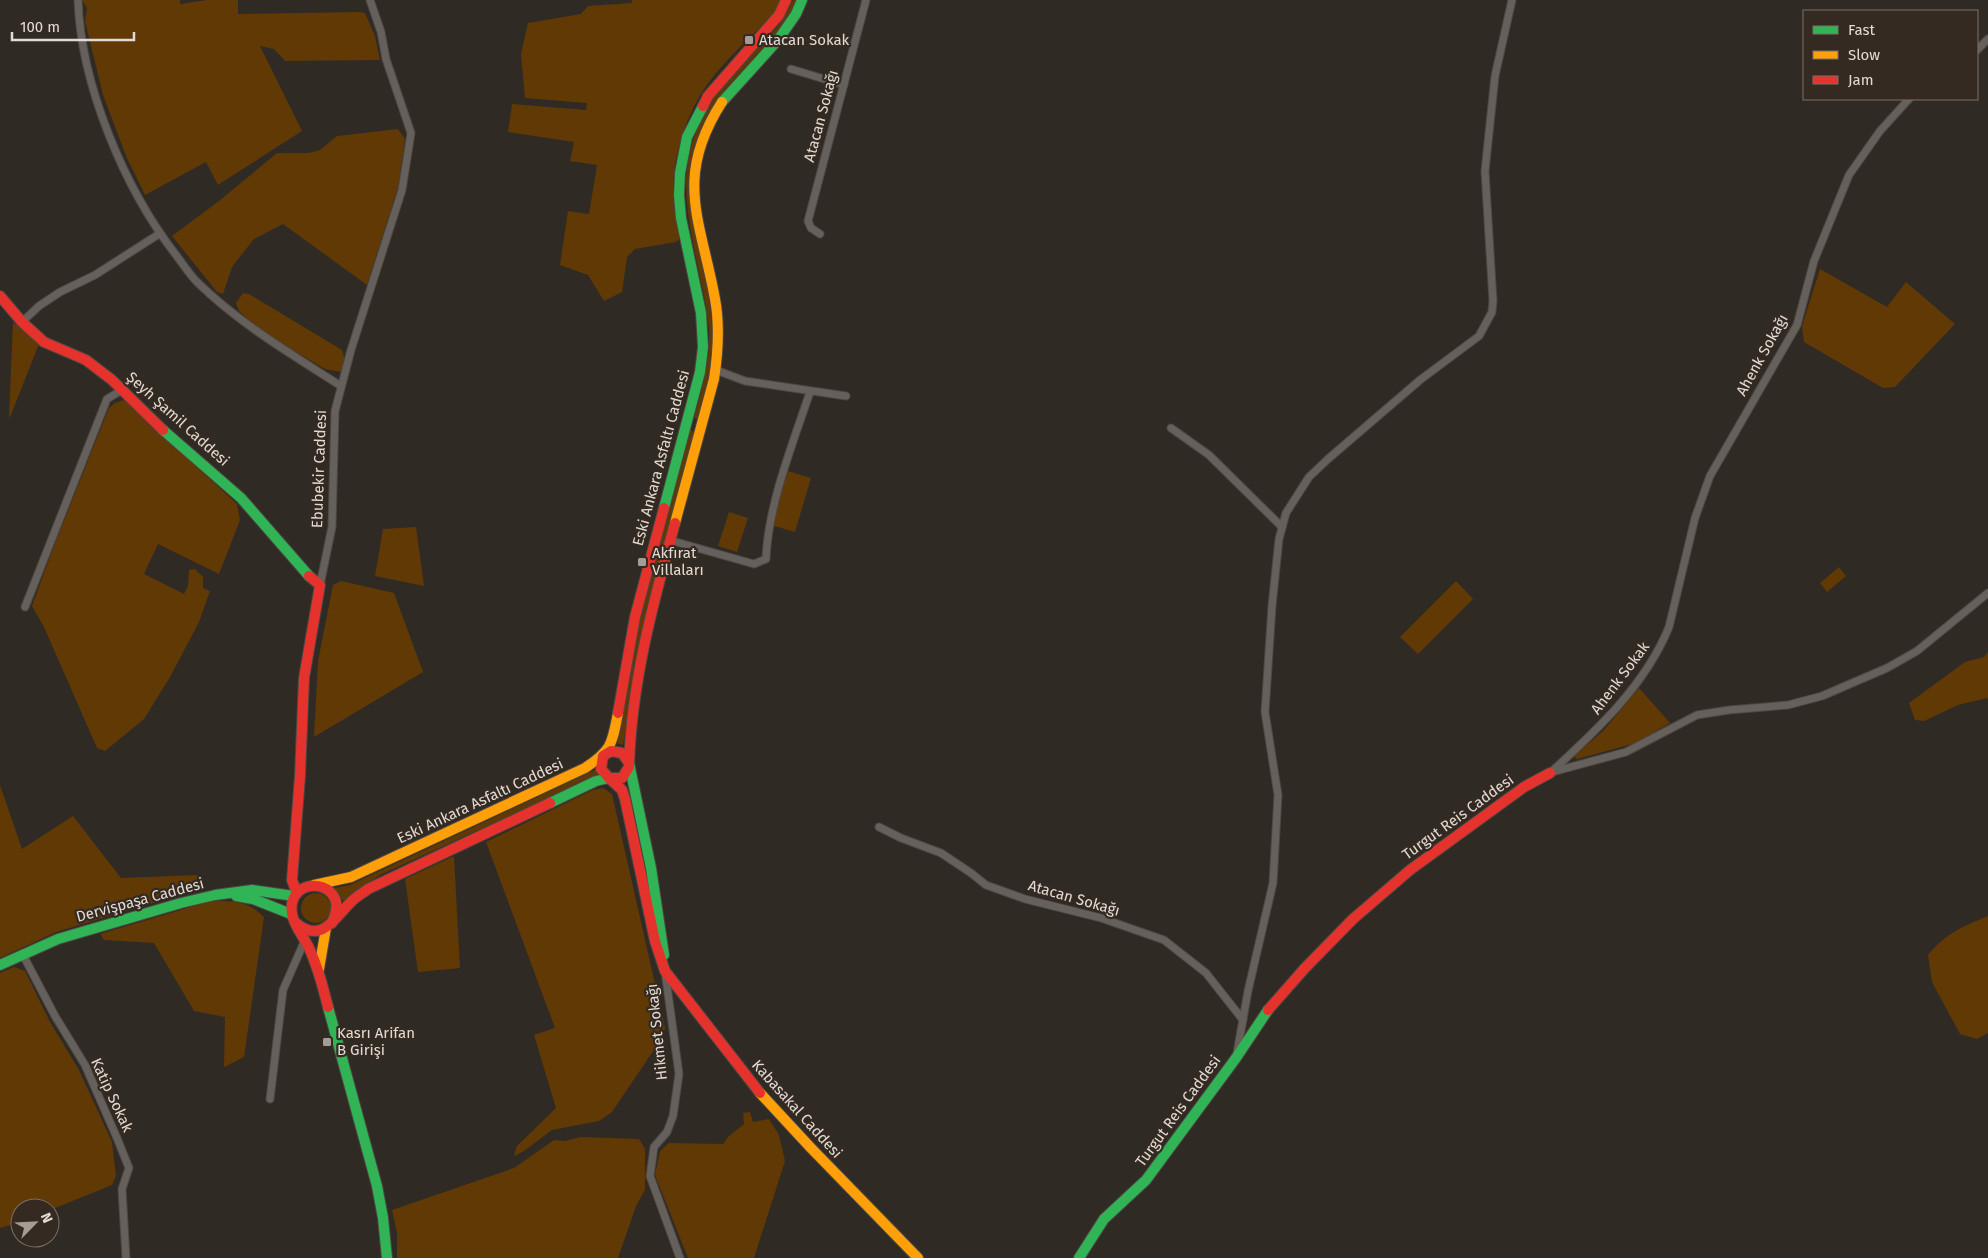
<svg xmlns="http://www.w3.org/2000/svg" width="1988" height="1258" font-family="'Fira Sans',sans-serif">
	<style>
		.green { fill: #603905 }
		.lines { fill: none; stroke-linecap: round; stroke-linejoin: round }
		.street-casing { stroke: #4c4742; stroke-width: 9 }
		.fast-casing { stroke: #4c4742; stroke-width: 12 }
		.slow-casing { stroke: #4c4742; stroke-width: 12 }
		.jam-casing { stroke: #4c4742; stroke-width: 12 }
		.street { stroke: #65605b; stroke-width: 7 }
		.fast { stroke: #30b455; stroke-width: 10 }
		.slow { stroke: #ff9f0a; stroke-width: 10 }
		.jam { stroke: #e5322d; stroke-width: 10 }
		.poi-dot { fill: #a49d97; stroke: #342a21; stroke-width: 2 }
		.labels { text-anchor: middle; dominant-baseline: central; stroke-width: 4.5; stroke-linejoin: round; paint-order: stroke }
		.poi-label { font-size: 15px; fill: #e2dbd5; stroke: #342a21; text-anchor: start }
		.street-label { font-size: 15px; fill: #e2dbd5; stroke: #342a21 }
	</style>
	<rect width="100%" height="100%" fill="#302a25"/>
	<!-- green -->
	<g class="green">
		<polygon points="82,0 180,0 180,4 207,0 238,0 238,14 360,12 365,13 375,36 380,60 285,61 274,49 260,46 302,131 218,185 206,162 145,195 126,156 103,95 85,21 87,8"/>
		<path d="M632 0H781L776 11C752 37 720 63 701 94 682 125 670 168 674 204 675 216 678 227 680 238L676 242 635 249 627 257 622 292 604 301 588 275 560 265 568 211 589 214 597 165 570 161 574 142 508 132 512 104 586 110 587 103 525 98 521 54 528 23 581 14 588 6 632 3Z"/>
		<path d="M793 0H798L783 26 724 91 694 155 713 335 710 376 698 419 694 418C702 390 710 361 709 332 708 312 703 292 699 272 683 196 674 154 721 87L778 26Z"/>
		<polygon points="398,129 405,139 398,187 367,285 283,224 254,239 232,267 223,294 217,292 172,236 219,201 277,153 308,153 320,150 337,136"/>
		<polygon points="1820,269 1887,307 1906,282 1955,324 1895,387 1883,388 1804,342 1802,326"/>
		<polygon points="243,293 249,294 342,350 345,360 341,372 325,369 284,345 252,323 239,311 236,303"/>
		<polygon points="13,322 39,344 10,417 9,417"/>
		<polygon points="124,400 237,504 240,520 219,574 158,544 144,574 184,594 188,586 189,570 195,569 203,577 203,588 210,591 199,622 170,677 144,719 105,751 97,748 44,627 32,606 54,546 109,408 115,403"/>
		<polygon points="690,430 695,432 647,606 623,745 617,743 641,610"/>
		<polygon points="788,471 811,478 795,532 771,525"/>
		<polygon points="729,512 748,518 737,552 718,546"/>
		<polygon points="416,527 424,586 375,576 383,529"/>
		<polygon points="1839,567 1846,576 1827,592 1820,583"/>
		<polygon points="341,581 394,593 423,672 314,737 318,661 333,585"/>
		<polygon points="1456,581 1473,599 1418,654 1400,637"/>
		<polygon points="1988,652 1988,700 1987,698 1958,705 1924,721 1915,720 1909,703 1965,662 1984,657"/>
		<polygon points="1639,688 1670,723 1636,743 1577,759 1574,756 1604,730"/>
		<polygon points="597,769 599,775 380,875 343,901 334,888 350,885"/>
		<polygon points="0,785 22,849 73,816 121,878 197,875 200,889 56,932 0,958"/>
		<polygon points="603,788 612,794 665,1028 662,1038 612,1112 599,1121 552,1130 524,1151 514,1156 517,1146 556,1108 534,1035 555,1028 486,842 593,790"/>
		<polygon points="454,856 460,968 418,972 405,879"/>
		<circle cx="316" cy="908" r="15"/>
		<path d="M211 901C234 901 247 900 264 917L244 1057 224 1067 225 1017 194 1011 154 943 104 940 100 934Z"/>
		<path d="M1988 916V1033L1977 1039 1960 1034 1932 982 1928 955C1946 933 1962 927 1988 916Z"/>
		<polygon points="14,967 25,971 50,1022 79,1070 112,1142 116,1176 112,1185 50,1210 50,1208 20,1208 20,1222 0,1228 0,973"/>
		<polygon points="750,1112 753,1122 769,1119 779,1135 785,1161 754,1258 688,1258 655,1175 660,1151 669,1143 723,1144 729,1136 744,1124 743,1113"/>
		<polygon points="581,1137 639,1139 645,1149 645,1190 636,1206 618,1258 397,1258 397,1233 392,1210 514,1168 554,1140 565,1141"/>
	</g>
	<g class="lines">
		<defs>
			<g id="street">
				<path d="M78 0C81 85 124 188 176 255 183 264 189 274 197 282 240 324 291 354 341 386"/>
				<polyline points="1977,50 1988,39"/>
				<polyline points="791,69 844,85"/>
				<polyline points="820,234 811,228 808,221 866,0"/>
				<polyline points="22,322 39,306 60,292 95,275 159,234"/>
				<polyline points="716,370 745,381 846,396"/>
				<polyline points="1171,428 1209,455 1282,527"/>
				<path d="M669 540 754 564 766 559C768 505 793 443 810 392"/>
				<polyline points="320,585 332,527 335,411 351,350 402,190 411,133 386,59 381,32 370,0"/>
				<polyline points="25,607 107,399 122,390"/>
				<polyline points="1552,772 1626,752 1697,715 1729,710 1788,705 1822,696 1887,668 1917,651 1988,593"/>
				<path d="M1550 773C1596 731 1645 686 1669 627L1695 518 1710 476 1797 325 1814 261 1849 175 1880 131 1909 99"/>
				<polyline points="879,827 901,838 941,853 971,873 986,885 1025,899 1101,918 1164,940 1206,973 1243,1020"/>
				<polyline points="23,955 55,1016 85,1065 117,1138 129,1168 122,1189 126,1258"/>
				<polyline points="665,971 679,1074 673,1116 667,1132 654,1147 650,1176 680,1258"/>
				<polyline points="1237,1053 1248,991 1273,883 1278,795 1265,712 1272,606 1279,539 1286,513 1309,477 1328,459 1420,380 1479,336 1492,312 1493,301 1485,171 1495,76 1512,0"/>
				<polyline points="270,1099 283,990 305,940"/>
			</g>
			<g id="fast">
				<polyline points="722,102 778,40 796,14 802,0"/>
				<polyline points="163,430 241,498 309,576"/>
				<polyline points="664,508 700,372 703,347 701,313 681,218 679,195 680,173 687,137 703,106"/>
				<polyline points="629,763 651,868 664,955"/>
				<polyline points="550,803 596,781 609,778"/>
				<polyline points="236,896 253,899 291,914"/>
				<polyline points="0,965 58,939 181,903 215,895 252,890 294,896"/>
				<polyline points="328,1007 377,1186 383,1218 387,1258"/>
				<polyline points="1079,1258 1104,1219 1146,1180 1236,1058 1268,1010"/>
			</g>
			<g id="slow">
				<path d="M675 523 714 379C718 353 720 326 715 299 701 221 673 178 722 102"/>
				<path d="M314 885 351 877 585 768C612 750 612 744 618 713"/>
				<polyline points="319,969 326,928"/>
				<polyline points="760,1093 810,1147 918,1258"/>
			</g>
			<g id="jam">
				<polyline points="703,106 708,96 779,15 786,0"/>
				<polyline points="0,296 22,322 44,342 86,360 112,380 163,430"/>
				<polyline points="618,713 635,617 664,508"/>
				<path d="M629 763 622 753 611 751 603 756 601 769 609 778H622L629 767C631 684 653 603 675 523"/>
				<polyline points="609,778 622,790 625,799 655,941 665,971 760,1093"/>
				<polyline points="297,893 292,880 300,776 304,678 320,585 309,576"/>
				<path d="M296 923C322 945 335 917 352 901 357 896 363 893 368 889L550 803"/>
				<path d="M328 1007C323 987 318 967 309 948 304 937 294 926 292 914 287 883 324 878 334 897 339 905 335 915 332 923"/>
				<polyline points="1268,1010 1305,968 1353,919 1410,870 1524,787 1550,773"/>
			</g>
		</defs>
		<!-- street casing -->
		<use href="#street" class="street-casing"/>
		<!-- fast casing -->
		<use href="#fast" class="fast-casing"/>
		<!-- slow casing -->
		<use href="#slow" class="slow-casing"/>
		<!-- jam casing -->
		<use href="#jam" class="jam-casing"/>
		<!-- street -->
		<use href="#street" class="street"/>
		<!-- fast -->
		<use href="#fast" class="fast"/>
		<!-- slow -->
		<use href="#slow" class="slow"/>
		<!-- jam -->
		<use href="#jam" class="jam"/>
	</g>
	<!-- markers -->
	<g class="poi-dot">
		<rect x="744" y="35" width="10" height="10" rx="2.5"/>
		<rect x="637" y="557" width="10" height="10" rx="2.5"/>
		<rect x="322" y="1037" width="10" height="10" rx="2.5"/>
	</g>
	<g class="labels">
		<!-- poi labels -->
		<g class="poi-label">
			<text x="759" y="40">Atacan Sokak</text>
			<text x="652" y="553">Akfırat<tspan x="652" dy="17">Villaları</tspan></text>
			<text x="337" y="1033">Kasrı Arifan<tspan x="337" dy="17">B Girişi</tspan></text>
		</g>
		<!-- street labels -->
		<g class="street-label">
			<text transform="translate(821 116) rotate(-75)">Atacan Sokağı</text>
			<text transform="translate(1762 355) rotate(-61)">Ahenk Sokağı</text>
			<text transform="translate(178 419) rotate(42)">Şeyh Şamil Caddesi</text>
			<text transform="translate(661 458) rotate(-75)">Eski Ankara Asfaltı Caddesi</text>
			<text transform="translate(319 469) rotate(-88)">Ebubekir Caddesi</text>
			<text transform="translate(1620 678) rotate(-53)">Ahenk Sokak</text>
			<text transform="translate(480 801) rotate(-25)">Eski Ankara Asfaltı Caddesi</text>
			<text transform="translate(1458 817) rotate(-36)">Turgut Reis Caddesi</text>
			<text transform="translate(1074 898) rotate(16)">Atacan Sokağı</text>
			<text transform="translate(140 900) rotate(-15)">Dervişpaşa Caddesi</text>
			<text transform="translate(657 1032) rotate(-96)">Hikmet Sokağı</text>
			<text transform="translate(112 1095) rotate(65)">Katip Sokak</text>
			<text transform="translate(797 1109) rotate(48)">Kabasakal Caddesi</text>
			<text transform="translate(1178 1111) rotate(-54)">Turgut Reis Caddesi</text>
		</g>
	</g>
	<!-- legend -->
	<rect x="1803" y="10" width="175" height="90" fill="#342a21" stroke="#7a7169"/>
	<rect x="1813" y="26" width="25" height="8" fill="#30b455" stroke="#7a7169"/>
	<text x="1848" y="35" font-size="15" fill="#e2dbd5">Fast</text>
	<rect x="1813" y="51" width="25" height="8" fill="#ff9f0a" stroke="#7a7169"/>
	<text x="1848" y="60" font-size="15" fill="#e2dbd5">Slow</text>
	<rect x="1813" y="76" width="25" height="8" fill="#e5322d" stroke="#7a7169"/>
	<text x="1848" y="85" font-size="15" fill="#e2dbd5">Jam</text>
	<!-- north arrow -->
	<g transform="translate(35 1223) rotate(66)"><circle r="24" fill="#342a21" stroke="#7a7169"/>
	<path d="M0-4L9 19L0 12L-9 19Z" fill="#a49d97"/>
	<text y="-8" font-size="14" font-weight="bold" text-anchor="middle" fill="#e2dbd5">N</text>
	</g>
	<!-- scale -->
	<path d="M12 32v8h122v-8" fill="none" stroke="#e2dbd5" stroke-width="2.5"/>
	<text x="20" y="32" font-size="15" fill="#e2dbd5" stroke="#342a21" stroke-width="4" paint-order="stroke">100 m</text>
</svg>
